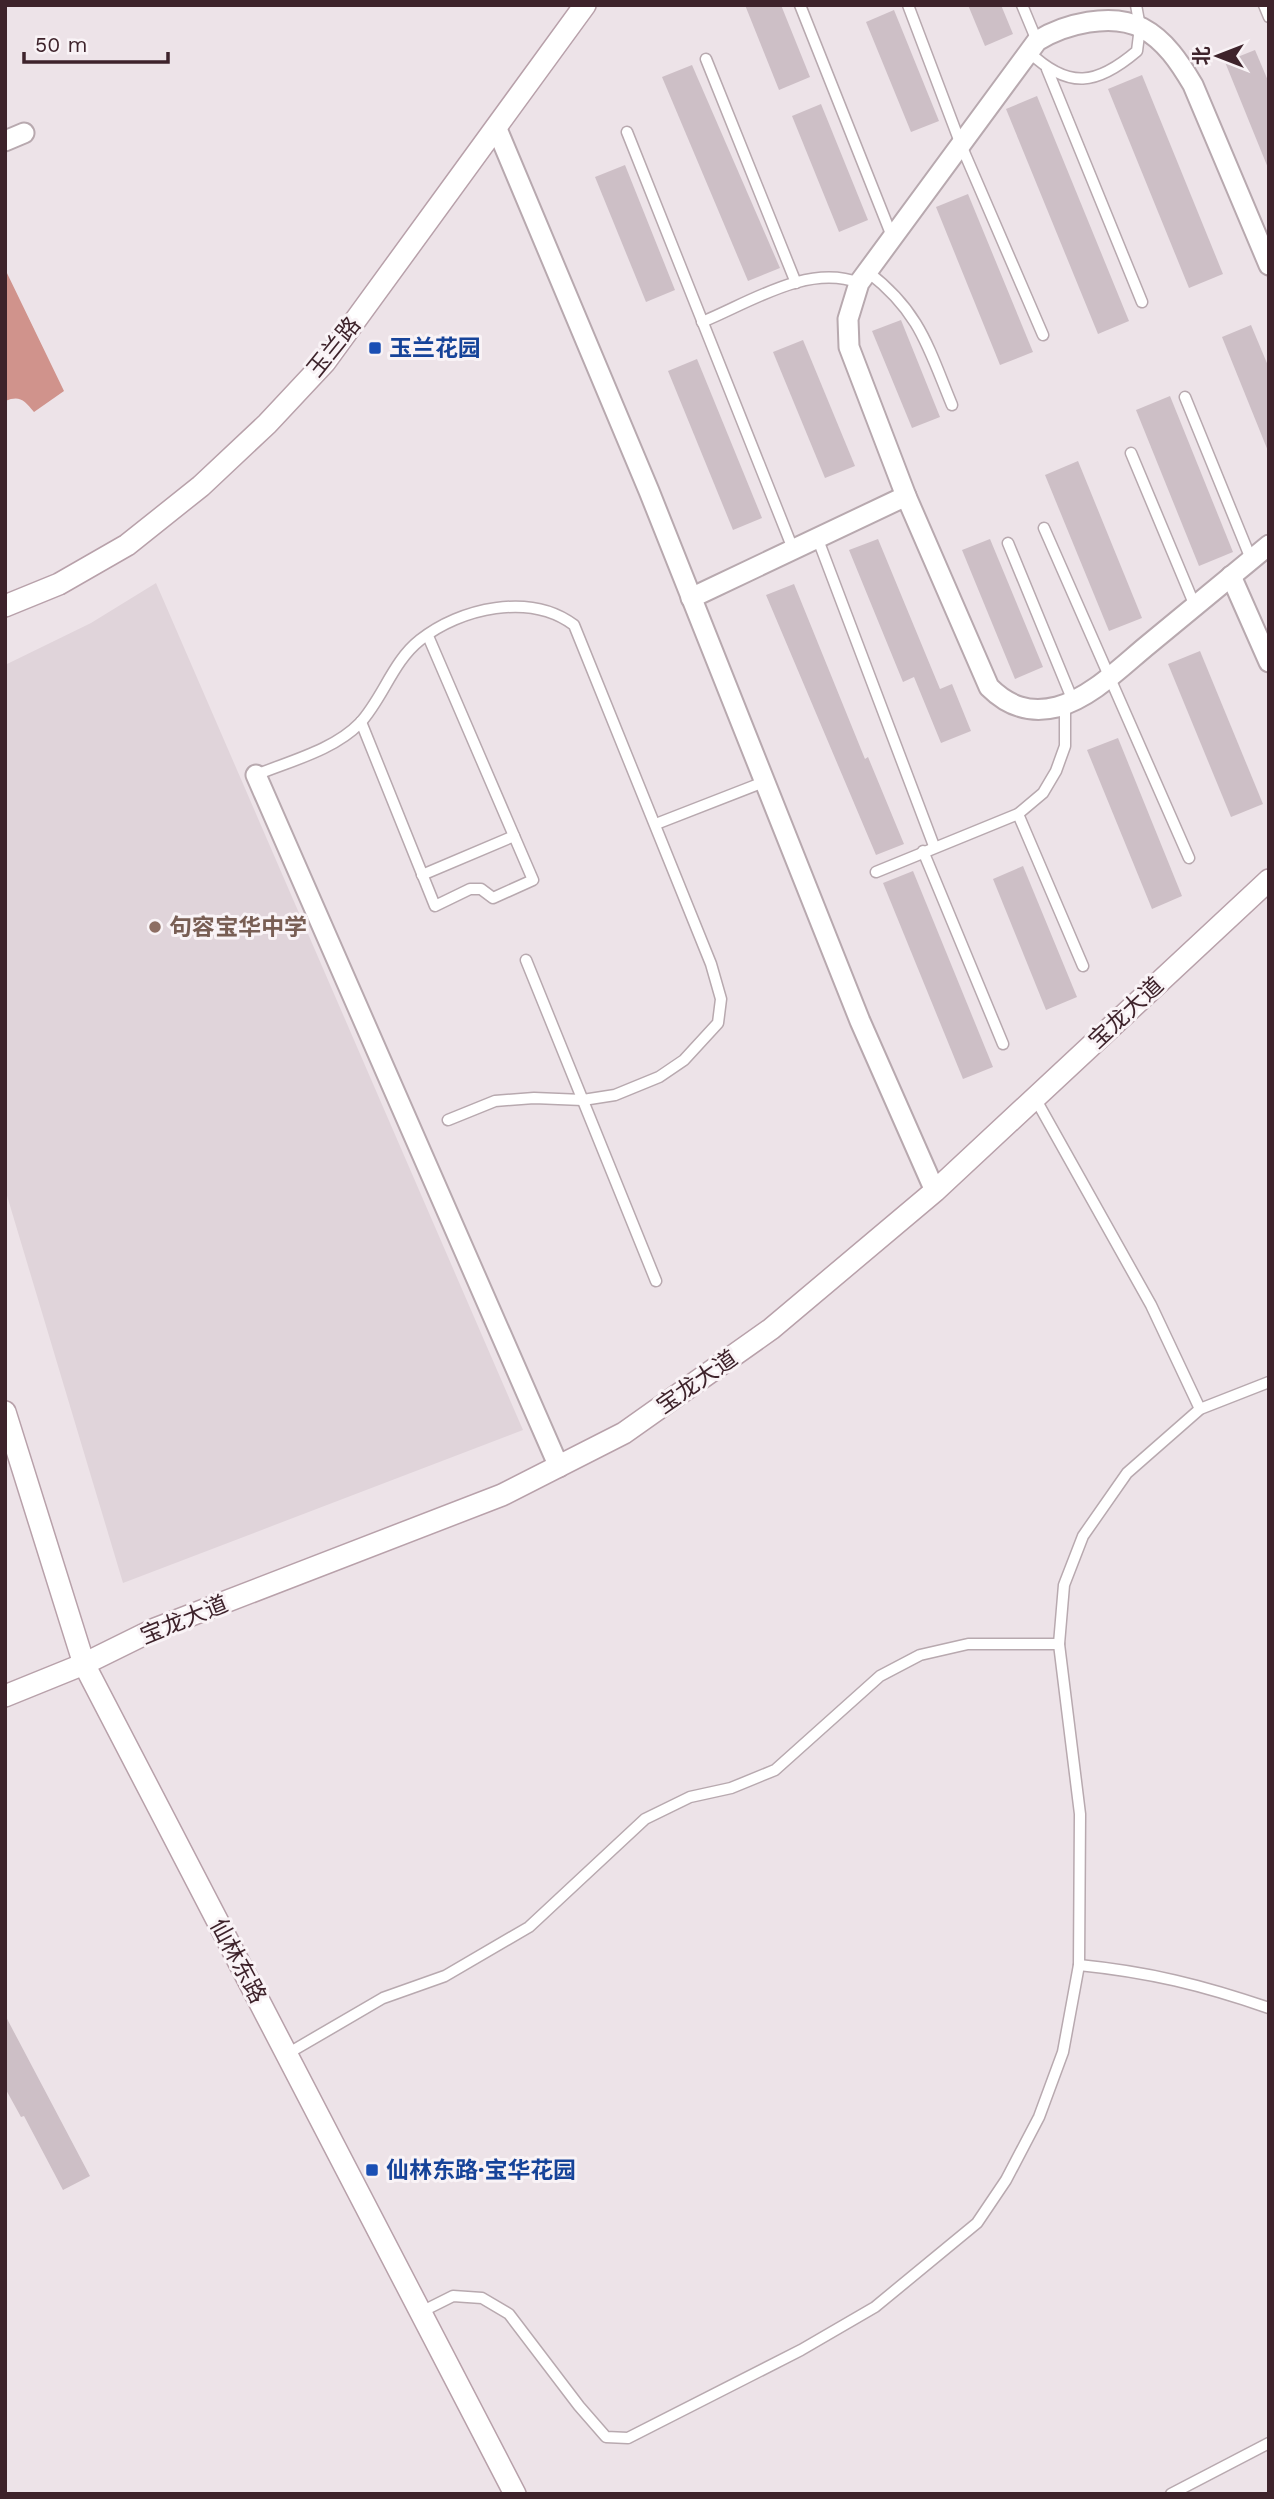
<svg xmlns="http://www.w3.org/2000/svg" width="1274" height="2499" font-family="'Work Sans','Noto Sans SC',sans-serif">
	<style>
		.built { fill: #e0d4da }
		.water { fill: #d0938c }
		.building { fill: #cdbfc6 }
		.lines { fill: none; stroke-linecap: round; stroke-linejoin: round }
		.lane-casing { stroke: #b8a9af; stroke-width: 13 }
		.street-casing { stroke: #b8a9af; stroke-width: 23 }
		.secondary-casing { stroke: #b8a1aa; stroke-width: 24 }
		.lane { stroke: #fff; stroke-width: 10 }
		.street { stroke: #fff; stroke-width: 19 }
		.secondary { stroke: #fff; stroke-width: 21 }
		.transit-dot { fill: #1a4fb4; stroke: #f9f3f6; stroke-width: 2.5 }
		.education-dot { fill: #8d6e63; stroke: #f9f3f6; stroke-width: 2.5 }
		.labels { text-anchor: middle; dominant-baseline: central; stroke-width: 6; stroke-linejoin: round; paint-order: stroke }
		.street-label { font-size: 23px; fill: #3e232b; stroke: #f9f3f6 }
		.transit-label { font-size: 23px; font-weight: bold; fill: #164399; stroke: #f9f3f6; text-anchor: start }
		.education-label { font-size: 23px; font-weight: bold; fill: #785e54; stroke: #f9f3f6; text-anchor: start }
	</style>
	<rect width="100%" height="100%" fill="#ede3e8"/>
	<!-- built -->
	<polygon class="built" points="156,583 523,1430 123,1583 5,1189 5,665 91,623"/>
	<!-- water -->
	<path class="water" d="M5 269 64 391 34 412C24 400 20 395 5 401Z"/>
	<!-- building -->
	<g class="building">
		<polygon points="745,5 781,5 810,77 779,90"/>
		<polygon points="968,5 1001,5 1013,34 985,46"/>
		<polygon points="894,10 939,121 911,132 866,22"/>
		<polygon points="1255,50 1269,83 1268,168 1225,62"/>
		<polygon points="692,65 780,268 748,281 662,77"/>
		<polygon points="1142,75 1223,274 1189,288 1108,89"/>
		<polygon points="1037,96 1129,321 1098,334 1006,109"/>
		<polygon points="821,104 868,220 839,232 792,116"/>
		<polygon points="625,165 675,290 646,302 595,177"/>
		<polygon points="968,194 1033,352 1000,365 936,207"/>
		<polygon points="901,320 940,417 912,428 872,331"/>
		<polygon points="1251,325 1269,368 1268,451 1222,337"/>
		<polygon points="803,340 855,466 825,478 773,352"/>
		<polygon points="697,359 762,518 733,530 668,371"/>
		<polygon points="1170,396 1233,552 1199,566 1136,410"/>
		<polygon points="1078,461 1142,618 1109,631 1045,475"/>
		<polygon points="878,539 940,689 952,684 971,731 941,743 914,677 903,682 849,550"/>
		<polygon points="990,539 1043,667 1015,679 962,550"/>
		<polygon points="794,584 865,759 868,757 904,844 876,855 766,595"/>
		<polygon points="1200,651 1263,804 1231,817 1168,664"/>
		<polygon points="1118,738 1182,896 1152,909 1087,750"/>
		<polygon points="1023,866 1077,997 1046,1010 993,879"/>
		<polygon points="913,871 993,1067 963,1079 883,883"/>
		<polygon points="5,2015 90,2176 63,2190 24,2116 21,2117 5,2088"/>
	</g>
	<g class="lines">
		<defs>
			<g id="lane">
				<polyline points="800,5 893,239"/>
				<polyline points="908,5 961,145 1043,335"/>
				<polyline points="1022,5 1037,41"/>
				<polyline points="1264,5 1269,17"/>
				<path d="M1029 52C1069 90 1097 85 1137 51L1140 27 1136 5"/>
				<polyline points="706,59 796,283"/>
				<polyline points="1047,69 1142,302"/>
				<polyline points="627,132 793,549"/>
				<path d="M868 272C920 312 928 347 952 405"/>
				<path d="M702 322C749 303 808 263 859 283"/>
				<polyline points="1185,397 1251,559"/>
				<polyline points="1131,453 1195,606"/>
				<polyline points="1044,528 1189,858"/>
				<polyline points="817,537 934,846"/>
				<polyline points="1008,543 1073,701"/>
				<polyline points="361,722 435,906 470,889 481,889 493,898 533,880 428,636"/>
				<path d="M256 775C290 761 334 750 360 723 383 698 393 661 420 640 460 608 530 592 574 625L711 964 721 999 718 1023 684 1060 659 1077 615 1095 583 1100 534 1098 495 1101 448 1120"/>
				<polyline points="1018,814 1083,966"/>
				<polyline points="656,824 764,782"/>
				<polyline points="923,851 1003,1044"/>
				<polyline points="876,872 1018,814 1043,793 1056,771 1065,746 1065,704"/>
				<polyline points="422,875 514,836"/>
				<polyline points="526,960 656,1281"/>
				<polyline points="1035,1098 1151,1305 1200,1409"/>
				<path d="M1079 1965C1149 1972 1202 1985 1269 2008"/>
				<polyline points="287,2054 383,1998 445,1976 529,1927 645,1819 690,1797 731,1788 775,1770 880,1676 920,1655 968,1644 1059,1644"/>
				<polyline points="421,2312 453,2296 482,2298 509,2314 579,2406 606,2437 628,2438 801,2350 875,2307 977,2223 1006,2180 1039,2117 1063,2052 1079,1965 1080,1814 1059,1644 1064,1585 1083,1536 1127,1473 1200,1409 1269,1382"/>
				<polyline points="1171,2494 1269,2443"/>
			</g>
			<g id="street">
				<polyline points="497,129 649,491 860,1021 935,1191"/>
				<polyline points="5,141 24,133"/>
				<path d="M1269 265 1193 85C1180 63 1165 40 1142 28 1112 12 1064 24 1037 41L859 283 848 319 849 347 906 496 989 687C1008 706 1029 714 1057 707 1091 698 1122 666 1149 644 1189 611 1229 578 1269 545"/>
				<polyline points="1231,576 1269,662"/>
				<polyline points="691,598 906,496"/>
				<polyline points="256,775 559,1467"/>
			</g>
			<g id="secondary">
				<polyline points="5,606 59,584 127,545 201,486 267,424 325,362 585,5"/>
				<polyline points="5,1412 84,1664 515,2494"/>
				<polyline points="5,1696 84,1664 155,1629 502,1495 624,1433 771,1329 935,1191 1269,880"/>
			</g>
		</defs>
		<!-- lane casing -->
		<use href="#lane" class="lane-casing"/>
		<!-- street casing -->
		<use href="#street" class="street-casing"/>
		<!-- secondary casing -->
		<use href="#secondary" class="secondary-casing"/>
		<!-- lane -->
		<use href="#lane" class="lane"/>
		<!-- street -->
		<use href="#street" class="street"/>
		<!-- secondary -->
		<use href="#secondary" class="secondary"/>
	</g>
	<!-- markers -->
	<g class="transit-dot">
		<rect x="368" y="341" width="14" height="14" rx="3.5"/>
		<rect x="365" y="2163" width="14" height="14" rx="3.5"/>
	</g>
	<circle class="education-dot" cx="155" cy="927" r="7"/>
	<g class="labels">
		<!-- street labels -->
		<g class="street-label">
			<text transform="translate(334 347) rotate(-51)">玉兰路</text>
			<text transform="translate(1126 1013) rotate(-43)">宝龙大道</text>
			<text transform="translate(697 1382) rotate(-35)">宝龙大道</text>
			<text transform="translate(184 1620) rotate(-22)">宝龙大道</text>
			<text transform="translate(238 1961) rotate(62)">仙林东路</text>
		</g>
		<!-- transit labels -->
		<g class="transit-label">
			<text x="389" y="348">玉兰花园</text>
			<text x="386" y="2170">仙林东路·宝华花园</text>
		</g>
		<!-- education labels -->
		<g class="education-label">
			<text x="169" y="927">句容宝华中学</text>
		</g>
	</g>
	<!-- border -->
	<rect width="1274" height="2499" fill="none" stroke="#3e232b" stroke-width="14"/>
	<!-- north arrow -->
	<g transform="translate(1218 56) rotate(270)" stroke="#f9f3f6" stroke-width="5" paint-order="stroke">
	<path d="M0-5L12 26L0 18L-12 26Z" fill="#3e232b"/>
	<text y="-10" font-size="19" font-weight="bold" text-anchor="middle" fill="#3e232b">北</text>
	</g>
	<!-- scale -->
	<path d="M24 52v10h144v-10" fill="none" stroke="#3e232b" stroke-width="3.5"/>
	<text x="35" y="52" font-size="21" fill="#3e232b" stroke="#f9f3f6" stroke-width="5" paint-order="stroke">50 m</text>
</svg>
